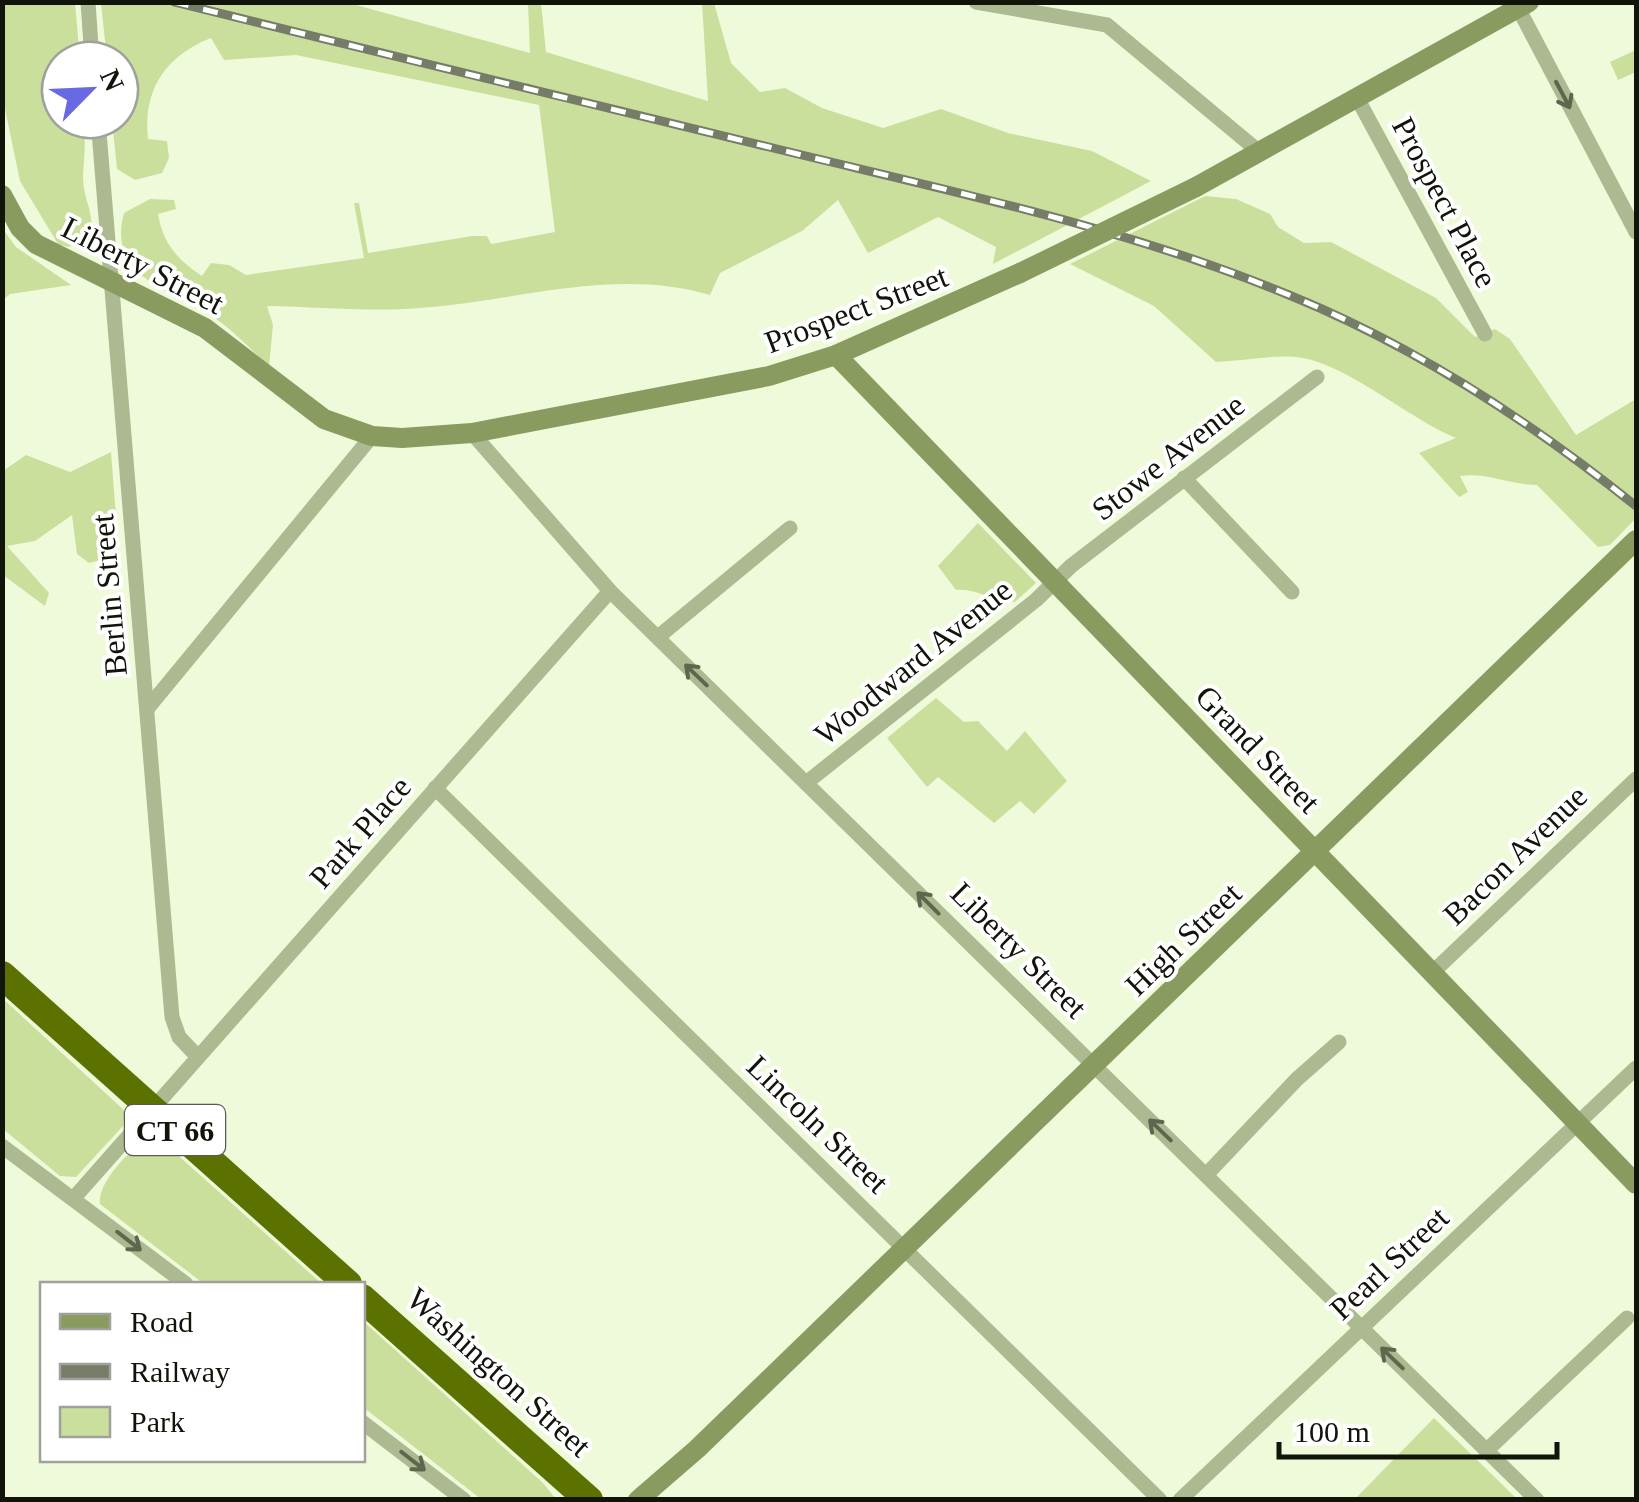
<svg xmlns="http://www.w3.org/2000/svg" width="1639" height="1502" font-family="'Times New Roman',serif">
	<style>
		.green { fill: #cbdf9c }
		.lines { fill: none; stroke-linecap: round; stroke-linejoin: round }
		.street { stroke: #acb991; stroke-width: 15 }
		.secondary { stroke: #899b5f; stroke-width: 20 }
		.highway { stroke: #5c7200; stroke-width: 28 }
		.rail-casing { stroke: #757c68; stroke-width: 9 }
		.rail { stroke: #fff; stroke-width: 5; stroke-dasharray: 15; stroke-linecap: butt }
		.secondary-bridge { stroke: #899b5f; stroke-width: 20 }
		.oneway { stroke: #5e664d }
		.labels { text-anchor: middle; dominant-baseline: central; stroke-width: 8; stroke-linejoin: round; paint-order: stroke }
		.shield { fill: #fff; stroke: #585a53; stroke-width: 2.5 }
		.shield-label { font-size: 30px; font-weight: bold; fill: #101409 }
		.street-label { font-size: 32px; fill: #101409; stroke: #fff }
	</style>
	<rect width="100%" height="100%" fill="#effadb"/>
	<!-- green -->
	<g class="green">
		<path d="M2 3H75L80 60H60V120H84C86 143 84 156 83 177 83 202 98 216 88 241L68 247 58 244 20 181 3 99Z"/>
		<path d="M101 3H349L530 53 528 3H541L546 52 708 101 702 3H714L731 63 760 92 785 88 822 108 883 128 941 109 1008 133 1092 151 1151 181 993 264 996 247 938 217 868 253 838 200 802 231 720 273 710 295C614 267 517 301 420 308 370 312 317 307 267 306L273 325 269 366C251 350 235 332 216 319 175 291 106 279 124 213L150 199 174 200 176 209 158 214C163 244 178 260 202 276L211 263 229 265 246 275 364 258 354 203H359L368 253 472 236H487L491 244 555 232 539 105 296 55 224 60 211 38C163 57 143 92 148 139L167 141 169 158 162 173 135 180 117 169 112 120H120V60H107Z"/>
		<polygon points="1636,50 1636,72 1618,80 1610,62"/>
		<path d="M1205 196 1236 199 1270 214 1278 227 1304 243 1331 242 1436 298 1475 337 1495 329 1510 339 1576 435 1636 399V518L1610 545 1598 547 1537 485C1510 485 1487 472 1460 476L1468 492 1459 497 1419 453 1456 438C1409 419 1342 360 1295 357 1269 355 1242 361 1216 362L1154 306 1070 264Z"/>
		<polygon points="2,228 16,247 71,285 10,294 3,300"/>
		<polygon points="111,452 119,555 89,563 77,554 72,515 35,541 7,546 49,593 45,606 3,575 3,471 26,455 70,472"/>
		<path d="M978 523 1036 583 1015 602C992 603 979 588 956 590L938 566Z"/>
		<polygon points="936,698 964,722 978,721 1007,751 1025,731 1067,781 1034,814 1020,801 994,823 938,777 927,787 887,738"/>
		<polygon points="2,998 125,1111 123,1126 76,1177 60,1176 3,1129"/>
		<path d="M157 1137 162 1141 322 1284H204L100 1204C96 1183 136 1140 157 1137Z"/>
		<polygon points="363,1321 543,1483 556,1499 481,1499 363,1407"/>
		<polygon points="1434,1418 1517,1499 1355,1499"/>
	</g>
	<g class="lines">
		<!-- street -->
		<g class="street">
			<polyline points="88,2 92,60"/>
			<polyline points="976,2 1107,25 1257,150"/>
			<polyline points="1515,2 1636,232"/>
			<polyline points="1356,96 1485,334"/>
			<polyline points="98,120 172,1017 179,1037 198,1057"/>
			<polyline points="472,433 610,591 1537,1500"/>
			<polyline points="1184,478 1292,592"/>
			<polyline points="658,637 790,528"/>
			<polyline points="147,709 372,436"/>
			<polyline points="806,783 1036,600 1071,566 1317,377"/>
			<polyline points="435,788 1160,1500"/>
			<polyline points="1433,972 1636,779"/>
			<polyline points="2,1146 186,1284"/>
			<polyline points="1206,1175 1297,1079 1339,1042"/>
			<polyline points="73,1199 610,591"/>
			<polyline points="362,1422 464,1500"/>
			<polyline points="1486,1451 1627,1318"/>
			<polyline points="1180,1500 1636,1068"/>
		</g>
		<!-- secondary -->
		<g class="secondary">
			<polyline points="1196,187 1529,2"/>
			<polyline points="2,195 20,228 36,244 205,328 324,419 372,436 402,438 472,433 769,376 836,355 1020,273"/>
			<polyline points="836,355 1636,1184"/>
			<polyline points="638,1500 697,1449 1636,540"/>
		</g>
		<!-- highway -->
		<g class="highway">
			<polyline points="2,975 348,1284"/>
			<polyline points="362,1298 589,1500"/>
		</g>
		<defs>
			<path id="rail" d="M174 2C372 51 570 99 769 147 944 190 1122 226 1289 295 1415 346 1530 421 1636 506"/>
		</defs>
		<!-- rail casing -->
		<use href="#rail" class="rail-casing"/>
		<!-- rail -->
		<use href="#rail" class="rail"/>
		<!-- secondary-bridge -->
		<polyline class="secondary-bridge" points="1020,273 1196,187"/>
	</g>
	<!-- one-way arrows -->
	<defs><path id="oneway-shaft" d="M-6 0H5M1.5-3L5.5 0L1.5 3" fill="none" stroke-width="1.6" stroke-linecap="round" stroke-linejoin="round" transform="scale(2.5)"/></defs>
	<g class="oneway">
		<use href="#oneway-shaft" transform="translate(1563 95) rotate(62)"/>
		<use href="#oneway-shaft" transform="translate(696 675) rotate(-136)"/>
		<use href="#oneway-shaft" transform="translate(928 903) rotate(-135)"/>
		<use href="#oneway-shaft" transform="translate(1160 1130) rotate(-136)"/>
		<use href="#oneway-shaft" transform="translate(129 1241) rotate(38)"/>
		<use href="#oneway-shaft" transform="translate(1392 1358) rotate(-136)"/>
		<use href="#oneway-shaft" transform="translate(413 1461) rotate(38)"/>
	</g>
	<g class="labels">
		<!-- shield labels -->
		<rect class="shield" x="125" y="1105" width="100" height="50" rx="8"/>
		<g class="shield-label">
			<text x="175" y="1130">CT 66</text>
		</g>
		<!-- street labels -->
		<g class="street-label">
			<text transform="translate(1445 202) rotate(62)">Prospect Place</text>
			<text transform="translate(143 265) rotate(27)">Liberty Street</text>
			<text transform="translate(856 309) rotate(-21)">Prospect Street</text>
			<text transform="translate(1168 457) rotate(-38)">Stowe Avenue</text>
			<text transform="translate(109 595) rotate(-95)">Berlin Street</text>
			<text transform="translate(913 662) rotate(-39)">Woodward Avenue</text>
			<text transform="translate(1258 749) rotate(46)">Grand Street</text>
			<text transform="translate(360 832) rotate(-49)">Park Place</text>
			<text transform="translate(1515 855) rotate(-44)">Bacon Avenue</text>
			<text transform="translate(1183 939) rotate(-44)">High Street</text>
			<text transform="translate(1019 950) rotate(45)">Liberty Street</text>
			<text transform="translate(818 1124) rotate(44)">Lincoln Street</text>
			<text transform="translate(1389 1263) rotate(-43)">Pearl Street</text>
			<text transform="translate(499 1372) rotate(42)">Washington Street</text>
		</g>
	</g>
	<!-- border -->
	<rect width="1639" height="1502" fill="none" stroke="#101409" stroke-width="10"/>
	<!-- legend -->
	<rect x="40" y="1282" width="325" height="180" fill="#ffffff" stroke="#9fa19d" stroke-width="2.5"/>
	<rect x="60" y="1314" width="50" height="15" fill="#899b5f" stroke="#9fa19d" stroke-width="2.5"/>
	<text x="130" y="1332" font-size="30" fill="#101409">Road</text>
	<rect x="60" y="1364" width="50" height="15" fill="#757c68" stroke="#9fa19d" stroke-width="2.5"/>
	<text x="130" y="1382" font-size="30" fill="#101409">Railway</text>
	<rect x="60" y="1407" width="50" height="30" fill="#cbdf9c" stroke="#9fa19d" stroke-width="2.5"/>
	<text x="130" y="1432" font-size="30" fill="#101409">Park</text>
	<!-- north arrow -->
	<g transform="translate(90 90) rotate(66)"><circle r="48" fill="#ffffff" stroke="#9fa19d" stroke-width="2.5"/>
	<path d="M0-8L18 38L0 25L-18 38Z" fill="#686ae3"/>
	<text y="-15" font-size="28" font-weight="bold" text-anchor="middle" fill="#101409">N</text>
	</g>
	<!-- scale -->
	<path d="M1279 1442v15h278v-15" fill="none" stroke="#101409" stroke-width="5"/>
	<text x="1294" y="1442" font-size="30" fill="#101409" stroke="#ffffff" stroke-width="8" paint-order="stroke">100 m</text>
</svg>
